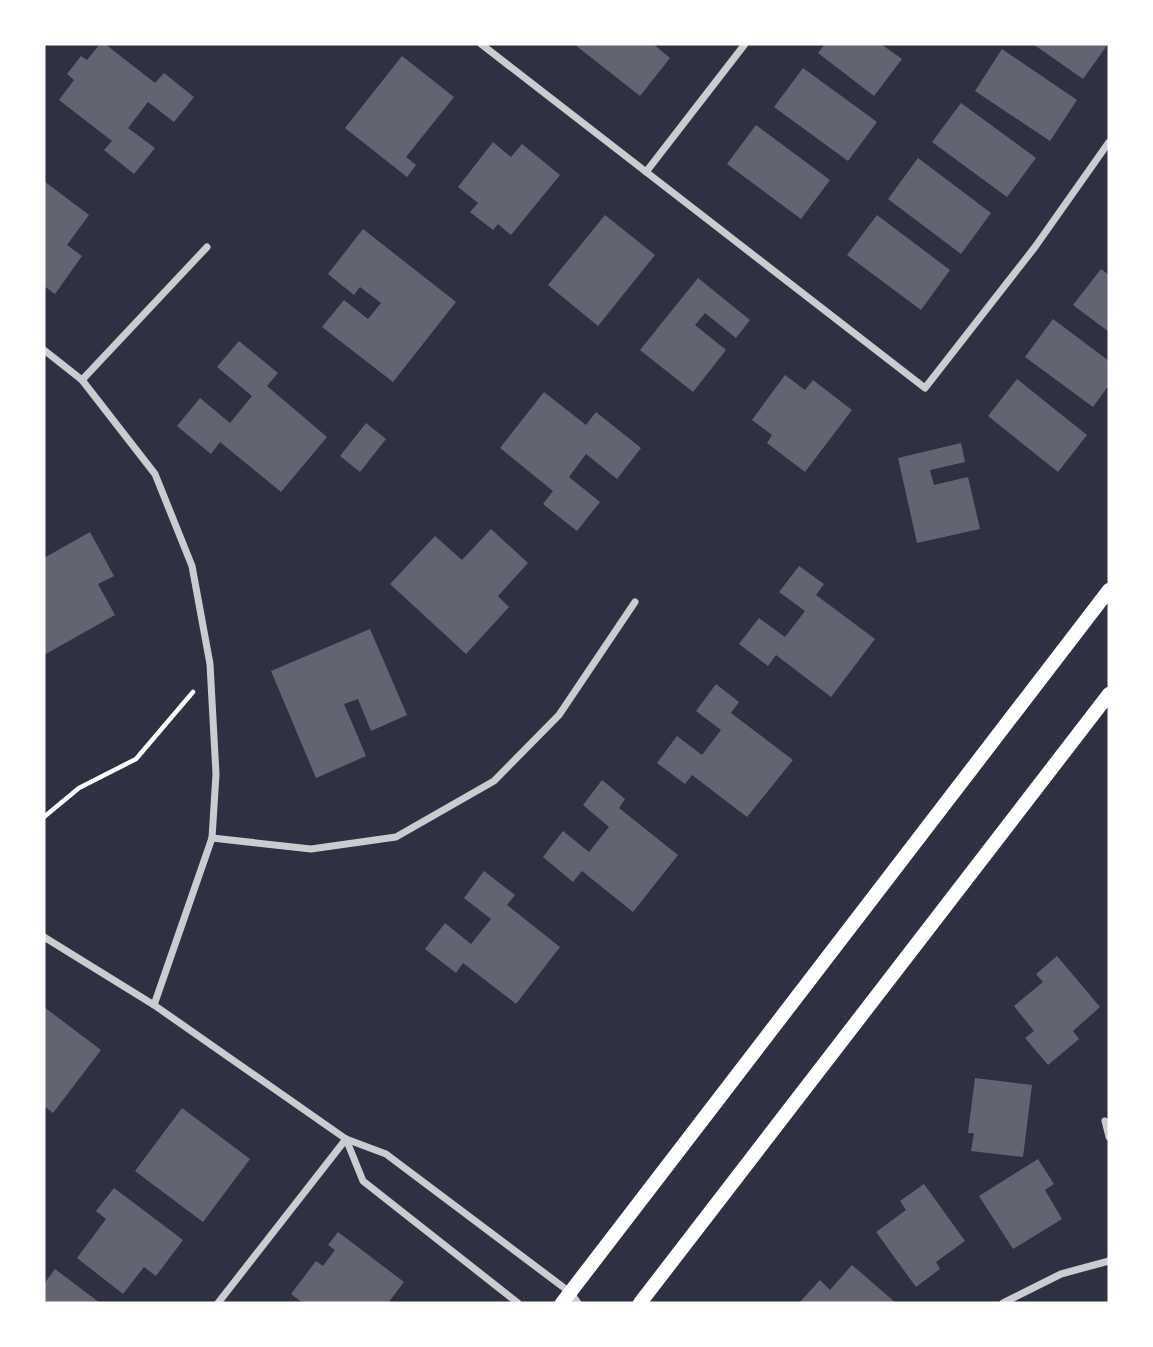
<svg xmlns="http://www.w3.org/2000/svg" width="1153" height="1347" font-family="Inter,sans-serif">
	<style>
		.building { fill: #626471 }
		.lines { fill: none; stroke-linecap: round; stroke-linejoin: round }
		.path { stroke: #fff; stroke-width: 4.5 }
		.minor { stroke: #caccd0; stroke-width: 7 }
		.secondary { stroke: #fff; stroke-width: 14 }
	</style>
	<rect width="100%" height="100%" fill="#2d3142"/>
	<!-- building -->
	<g class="building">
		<polygon points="100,44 105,44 155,83 164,73 194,97 174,122 148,102 128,128 155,148 134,174 104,150 112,141 59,100 74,80 67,74 81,56 87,60"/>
		<polygon points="574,44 653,44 670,58 640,96"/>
		<polygon points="825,44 881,44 902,59 874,96 818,53"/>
		<polygon points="1033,44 1108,44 1083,79"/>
		<polygon points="1002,49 1077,100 1050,141 975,91"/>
		<polygon points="402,56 454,97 406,157 416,165 407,177 345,128"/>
		<polygon points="803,68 877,122 848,161 774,107"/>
		<polygon points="961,103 1036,158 1007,197 932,142"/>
		<polygon points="756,125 830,180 801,219 727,164"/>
		<polygon points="493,142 511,157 522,144 560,175 511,235 498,224 493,230 470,212 478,203 458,187"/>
		<polygon points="918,158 991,213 961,254 888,199"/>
		<polygon points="44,181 89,215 67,245 82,256 55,294 44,286"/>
		<polygon points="605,215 655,255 598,326 548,285"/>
		<polygon points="877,215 950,270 921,310 847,255"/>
		<polygon points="363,229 456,302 393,382 322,327 344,300 368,319 381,303 360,287 354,295 328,274"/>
		<polygon points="1101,269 1109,275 1109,332 1073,305"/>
		<polygon points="698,278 750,320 736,338 705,313 695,325 726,350 693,392 640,350"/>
		<polygon points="1053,319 1109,361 1109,385 1093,407 1025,357"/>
		<polygon points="239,341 278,373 267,386 327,437 281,492 220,442 211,454 177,426 200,398 230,423 252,396 217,367"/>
		<polygon points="785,375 805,390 813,380 852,410 805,472 767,443 772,435 752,420"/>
		<polygon points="1017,379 1087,435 1058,472 988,416"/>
		<polygon points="544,392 586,425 596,412 641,448 617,479 586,454 569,477 600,502 577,531 543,504 553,491 500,448"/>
		<polygon points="366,423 386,439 360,472 340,456"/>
		<polygon points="961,443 965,462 930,470 934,485 968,477 980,529 917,543 898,458"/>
		<polygon points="491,529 528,563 498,596 509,607 466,654 390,584 435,536 462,560"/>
		<polygon points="90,532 114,576 98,584 115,615 44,655 44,558"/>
		<polygon points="799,566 824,584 816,595 875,639 831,697 776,655 768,666 739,644 759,618 785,637 805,611 779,592"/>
		<polygon points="370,629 407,715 371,731 358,699 344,704 366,756 316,778 271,671"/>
		<polygon points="716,684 739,702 731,713 793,760 747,817 692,775 685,784 657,763 677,736 702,755 721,730 696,711"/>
		<polygon points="602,780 625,799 619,808 678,855 633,912 582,871 573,882 543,857 563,831 589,852 609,827 583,805"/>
		<polygon points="484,871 515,895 507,905 560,947 516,1004 463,963 456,973 425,949 445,923 471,944 491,919 464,898"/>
		<polygon points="1057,956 1100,1007 1073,1031 1079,1039 1048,1065 1025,1038 1034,1031 1014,1006 1043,982 1036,974"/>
		<polygon points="44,1007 101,1050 53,1113 44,1106"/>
		<polygon points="975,1078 1032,1085 1023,1157 971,1151 974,1133 968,1133"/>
		<polygon points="182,1108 250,1159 203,1222 135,1171"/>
		<polygon points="1038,1159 1054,1184 1045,1190 1062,1219 1013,1249 979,1196"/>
		<polygon points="924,1184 965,1241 936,1262 940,1269 916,1287 876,1232 906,1210 900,1201"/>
		<polygon points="114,1188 183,1240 156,1276 144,1267 123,1294 77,1258 106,1219 96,1211"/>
		<polygon points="338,1232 404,1282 388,1303 303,1303 291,1294 316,1261 323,1266 335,1250 328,1245"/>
		<polygon points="852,1265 896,1303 799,1303 820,1280 830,1290"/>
		<polygon points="55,1269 100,1303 44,1303 44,1284"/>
	</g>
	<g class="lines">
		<!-- path -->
		<polyline class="path" points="44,817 79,788 136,759 193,692"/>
		<!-- minor -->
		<g class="minor">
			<polyline points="481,44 925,388 1035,247 1109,142"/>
			<polyline points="646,172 745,44"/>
			<polyline points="44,350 82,380 155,474 192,566 210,664 216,774 212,838 154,1005"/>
			<polyline points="82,380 207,247"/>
			<polyline points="212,838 311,849 396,837 494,781 559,715 635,602"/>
			<polyline points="44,937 154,1005 346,1139 386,1154 571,1293 578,1303"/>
			<polyline points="1105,1121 1109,1137"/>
			<polyline points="346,1139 363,1181 518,1303"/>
			<polyline points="218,1303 346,1139"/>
			<polyline points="1003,1303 1061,1274 1109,1261"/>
		</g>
		<!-- secondary -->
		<g class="secondary">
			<polyline points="562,1303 1109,590"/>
			<polyline points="640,1303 1109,694"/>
		</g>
	</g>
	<!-- border -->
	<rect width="1153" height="1347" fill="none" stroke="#ffffff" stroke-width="91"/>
</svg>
